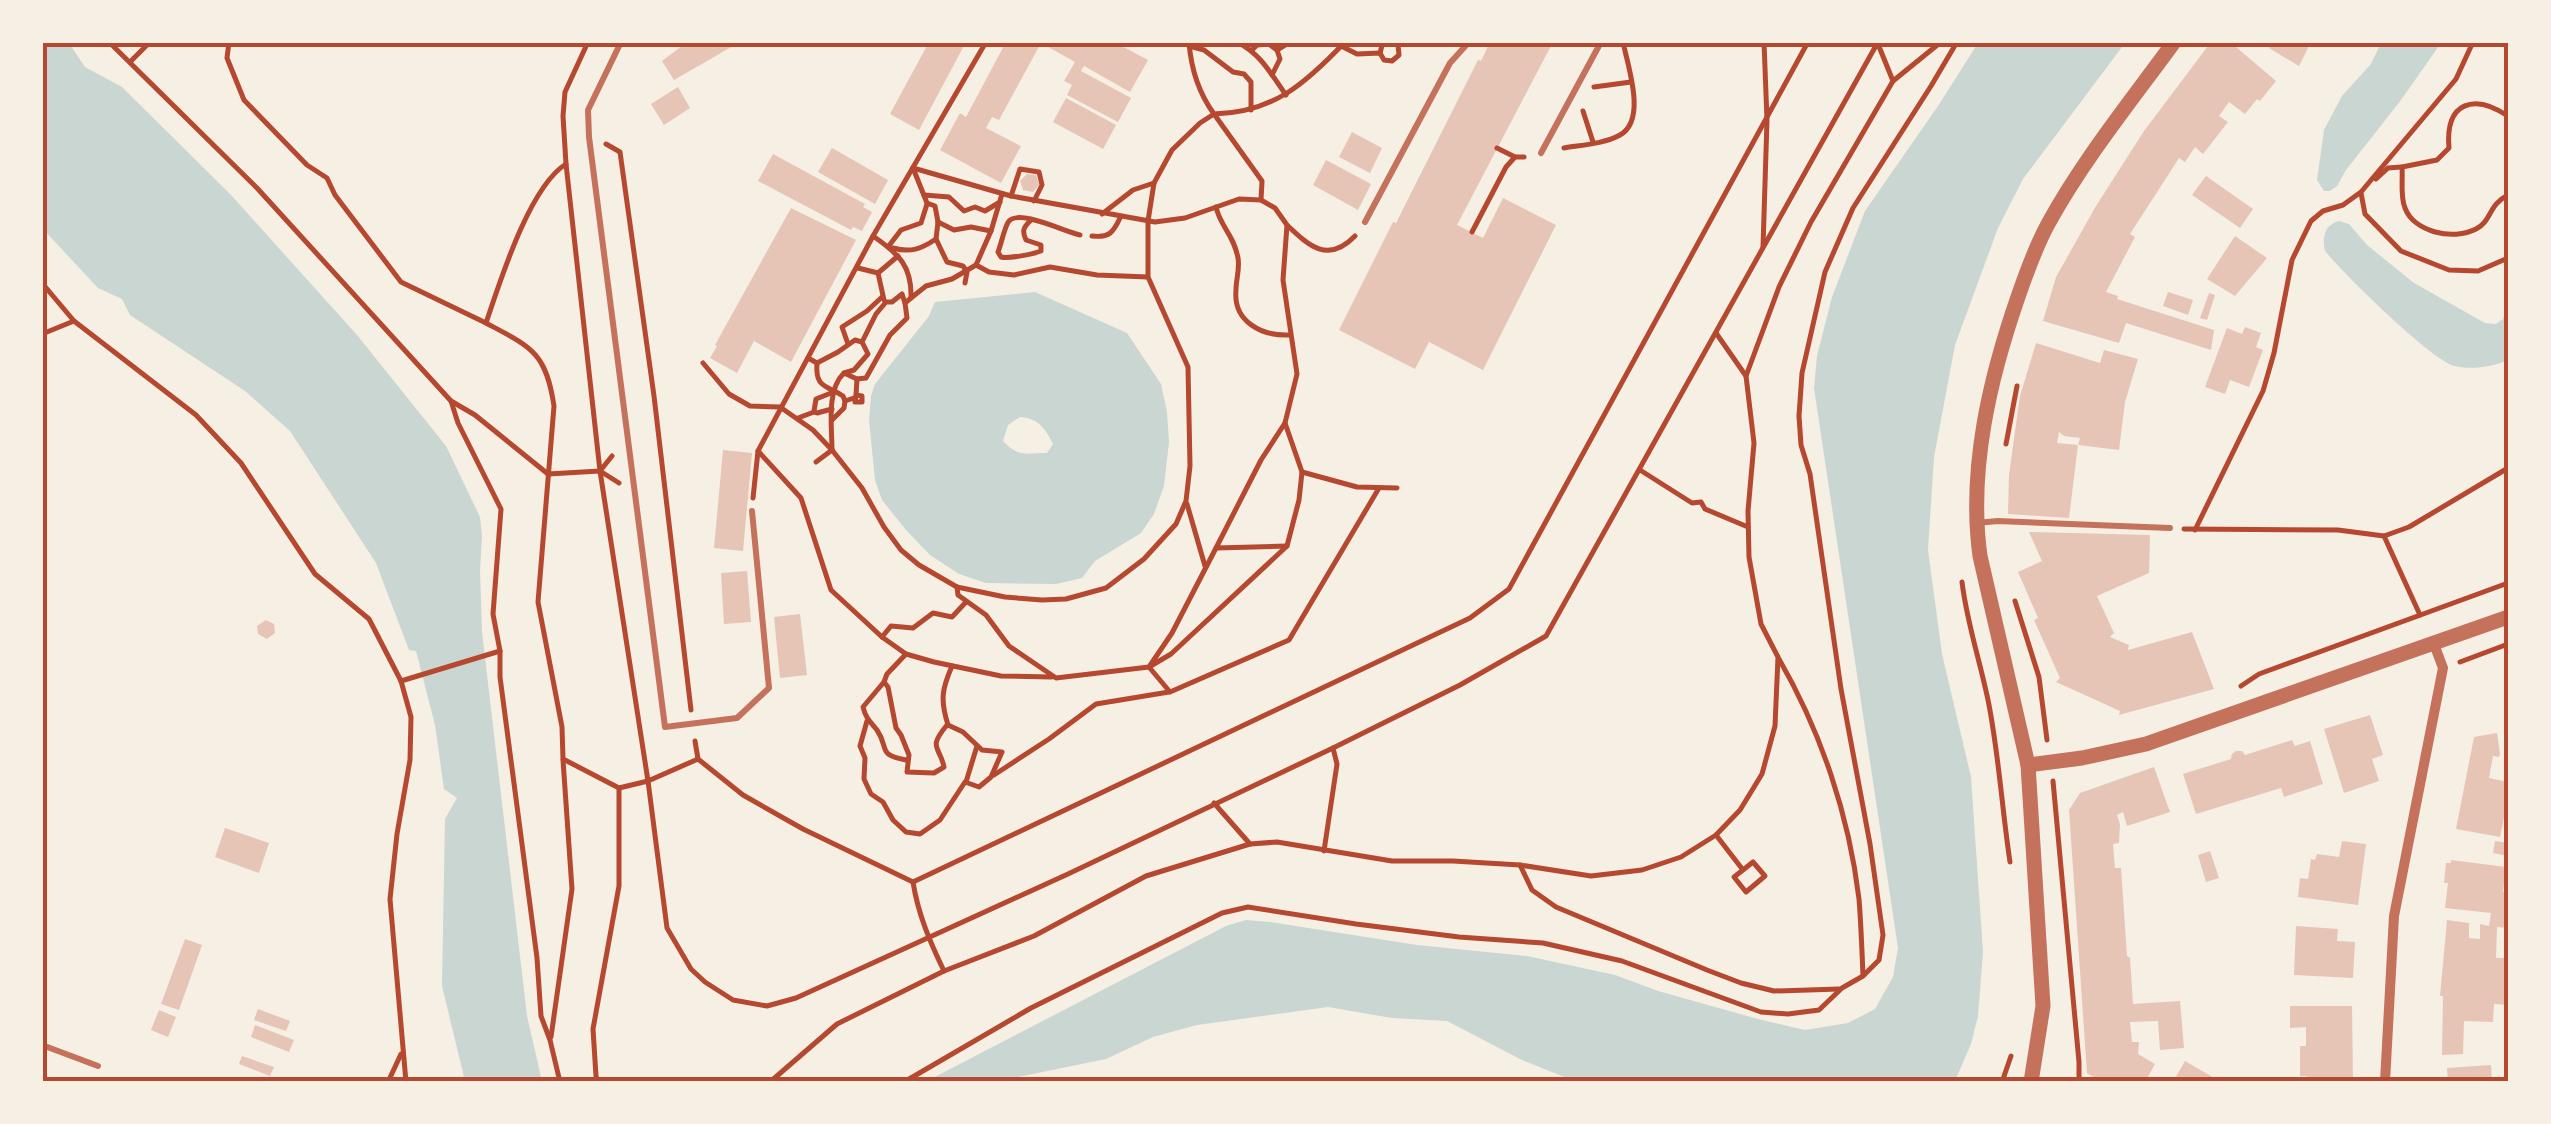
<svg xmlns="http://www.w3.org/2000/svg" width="2551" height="1124" font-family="'Roboto Condensed',sans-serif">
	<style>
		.water { fill: #c9d6d2; fill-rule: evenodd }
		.building { fill: #e6c5b7; fill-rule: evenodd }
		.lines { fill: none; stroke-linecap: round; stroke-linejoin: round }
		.path { stroke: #b5482f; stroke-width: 5 }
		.service { stroke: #c5725c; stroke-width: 6 }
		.minor { stroke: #c5725c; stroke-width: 10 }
		.tertiary { stroke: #c5725c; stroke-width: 15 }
		.neatline { fill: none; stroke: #b5482f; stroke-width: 4 }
	</style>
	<rect width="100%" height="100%" fill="#f6efe4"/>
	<!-- water -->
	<g class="water">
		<polygon points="43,43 69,43 85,67 122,87 231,195 357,335 446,446 480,517 482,536 480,570 482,632 527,1016 542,1081 465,1081 442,986 445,819 457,798 444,789 435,725 416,651 409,650 376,563 290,431 245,391 130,315 122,299 98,288 43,229"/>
		<polygon points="1978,43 2125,43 2023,179 1998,228 1955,345 1934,457 1928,550 1942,654 1971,777 1983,952 1978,1016 1971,1044 1955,1081 1574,1081 1520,1059 1447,1021 1392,1018 1328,1007 1197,1025 1153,1037 1106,1059 1018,1077 1014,1081 927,1081 1226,926 1246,920 1270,922 1417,945 1527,956 1615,975 1658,991 1758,1019 1805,1030 1848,1023 1875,1009 1893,977 1898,948 1814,388 1817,356 1832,297 1865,211 1938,106"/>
		<polygon points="2381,43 2441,43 2401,100 2346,170 2337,186 2330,191 2324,191 2317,180 2324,130 2342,96 2371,64"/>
		<path d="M2339 221 2349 224 2367 245 2414 283 2485 323 2496 324 2503 319 2508 303V360C2493 367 2471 370 2454 366 2429 358 2345 275 2325 251 2322 238 2324 225 2339 221Z"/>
		<path d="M1035 292 1127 333 1161 384 1167 412 1169 442 1164 486 1154 514 1141 533 1095 561 1082 578 1056 584 986 583 959 574 930 555 906 530 882 500 875 480 869 420 871 396 875 384 929 316 935 302ZM1020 417C1038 418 1045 428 1053 444L1047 453C1026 453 1019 458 1003 441L1008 425Z"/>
	</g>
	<!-- building -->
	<g class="building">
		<polygon points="680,42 740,42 674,80 662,61 682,46"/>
		<polygon points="929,42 966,42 919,130 890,114"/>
		<polygon points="1006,42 1114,42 1148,60 1130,92 1084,66 1081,71 1131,98 1118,122 1067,95 1072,85 1064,81 1075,62 1041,43 999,120 992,117 986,128 1021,146 1001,183 940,150 960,113 966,117"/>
		<polygon points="1490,42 1553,42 1457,225 1483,238 1503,198 1556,225 1483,370 1429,342 1415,369 1339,330 1393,222 1396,223 1478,60 1481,61"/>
		<polygon points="2211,42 2230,42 2276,81 2260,101 2257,99 2245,114 2229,102 2219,116 2228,122 2203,154 2195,147 2185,162 2179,158 2130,234 2135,237 2106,292 2118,296 2117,299 2214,330 2211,350 2126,323 2119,343 2043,321 2056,277 2096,206 2144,131"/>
		<polygon points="2272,42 2311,42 2299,66 2269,48"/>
		<polygon points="678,87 690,108 664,125 651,104"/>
		<polygon points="1066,98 1116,125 1103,149 1053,122"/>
		<polygon points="1352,132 1382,148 1370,173 1339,157"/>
		<polygon points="832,148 888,180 875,204 818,172"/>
		<polygon points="773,154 865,204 863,207 872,212 862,231 853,227 851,230 758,181"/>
		<polygon points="1326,160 1371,184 1358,210 1313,185"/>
		<polygon points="1027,174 1036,175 1039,185 1033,192 1023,190 1020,181"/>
		<polygon points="2206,176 2253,209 2240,228 2192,195"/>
		<polygon points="791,208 856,240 791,362 754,341 737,373 710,358 717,346 715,345"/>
		<polygon points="2235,236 2267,258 2235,296 2207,279"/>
		<polygon points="2168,292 2193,300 2188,315 2163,306"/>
		<polygon points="2209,293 2215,295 2207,320 2200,318"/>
		<polygon points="2245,327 2261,333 2256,347 2263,350 2249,387 2230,380 2225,394 2205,387 2227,328 2242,334"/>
		<path d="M2036 343 2100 363 2104 350 2138 359 2125 402 2119 450 2078 445 2069 518 2008 514 2009 475 2020 396ZM2059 432 2064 436 2080 438 2078 445 2057 443Z"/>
		<polygon points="723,450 752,453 743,551 714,548"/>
		<polygon points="2029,532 2150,535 2149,573 2097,596 2114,633 2110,637 2129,645 2128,650 2192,632 2214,689 2119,715 2120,711 2056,682 2060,678 2034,620 2038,618 2018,572 2042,561"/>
		<polygon points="747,571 751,622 724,624 721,573"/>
		<polygon points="800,614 807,675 780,678 774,617"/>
		<polygon points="266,620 274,624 275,633 267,639 258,634 257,626"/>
		<polygon points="2370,715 2383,755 2372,759 2379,781 2344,793 2324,729"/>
		<polygon points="2497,733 2500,754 2499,757 2493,756 2489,778 2508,782 2508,798 2500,837 2456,829 2474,737"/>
		<polygon points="2292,740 2295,746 2310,741 2323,784 2284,797 2281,788 2196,814 2183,774 2231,759 2232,754 2236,751 2242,751 2245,755"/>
		<polygon points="2154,767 2170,812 2127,826 2123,812 2117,815 2120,824 2119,843 2113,844 2115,868 2121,868 2127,956 2130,958 2133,1004 2180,1001 2184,1048 2160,1050 2158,1021 2130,1022 2132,1042 2139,1042 2138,1054 2155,1064 2145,1082 2102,1082 2087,1073 2069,810 2080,793"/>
		<polygon points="225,828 269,843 259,873 215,857"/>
		<polygon points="2342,841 2366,844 2358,905 2298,897 2300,878 2308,879 2311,859 2315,860 2317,854 2339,857"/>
		<polygon points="2495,841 2508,843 2508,856 2493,853"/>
		<polygon points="2210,851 2219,878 2206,882 2198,855"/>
		<polygon points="2451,860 2506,867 2503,892 2508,893 2508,928 2497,927 2496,958 2508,958 2508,1005 2494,1004 2493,1022 2464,1021 2463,1054 2442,1055 2443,996 2440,996 2447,920 2469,923 2469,938 2480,939 2480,924 2489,926 2491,913 2445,908 2448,883 2444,883 2446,863 2451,863"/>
		<polygon points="2296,926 2338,929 2337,941 2355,942 2353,978 2294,975"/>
		<polygon points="185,939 202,945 179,1010 161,1004"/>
		<polygon points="2290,1006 2352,1006 2353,1082 2307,1082 2307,1076 2300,1076 2300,1046 2306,1046 2306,1027 2290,1028"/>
		<polygon points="258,1009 290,1021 286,1031 254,1020"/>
		<polygon points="159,1010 176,1017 168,1037 151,1030"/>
		<polygon points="255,1025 294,1040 289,1052 251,1037"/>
		<polygon points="242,1056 274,1067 270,1076 239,1064"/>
		<polygon points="2185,1061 2221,1082 2173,1082"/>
		<polygon points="2491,1065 2492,1082 2448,1082 2447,1068"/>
	</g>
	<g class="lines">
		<!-- path -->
		<g class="path">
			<polyline points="109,42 257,188 451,401 458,423 501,509 493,614 500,651 500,677 537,958 541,1016 550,1040 560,1082"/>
			<polyline points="229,42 227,58 244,100 307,165 327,178 335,195 401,282 486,323"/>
			<polyline points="588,42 565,92 563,116 566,164 600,471 648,781 667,928 691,969 705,982 733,1000 767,1006 796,998 1068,874 1333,748 1460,685 1546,636 1878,42"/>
			<path d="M1189 42C1191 69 1198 92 1214 114 1273 113 1306 83 1345 42"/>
			<path d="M1237 42C1261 54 1271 74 1286 95"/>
			<polyline points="1878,44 1893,81"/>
			<polyline points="1189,46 1204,50 1233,72 1244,74 1251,82 1251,110"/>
			<polyline points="1341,46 1357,54 1380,53 1384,60 1392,61 1399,55 1398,45 1395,42"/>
			<polyline points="1252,50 1257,45 1269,44 1277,50 1290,42"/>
			<polyline points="1380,53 1383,42"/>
			<polyline points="130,62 150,42"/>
			<polyline points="1272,75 1280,59 1277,50"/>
			<polyline points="1594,87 1631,82"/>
			<polyline points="1583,111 1593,142"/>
			<path d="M2508 116C2474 93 2445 102 2449 148L2437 160 2402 167C2403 180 2400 196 2405 208 2414 232 2453 241 2476 229 2492 221 2488 205 2508 195"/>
			<polyline points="606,144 620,152 654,396 691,710"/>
			<polyline points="1497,148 1515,157"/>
			<path d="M1564 148C1581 145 1604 144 1620 135 1647 120 1628 67 1623 42"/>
			<path d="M566 164C529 187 500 282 486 323 531 347 546 352 554 406L538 602 562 727 563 759 619 788 648 781 698 759"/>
			<polyline points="913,168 1011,196 1155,222 1185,218 1239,199 1261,200 1275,208 1287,225 1283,280 1297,374 1285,423 1261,460 1216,548 1287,546"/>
			<polyline points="913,168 927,203 935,206 938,222 936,239 947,262 963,266 967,272 965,283"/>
			<polyline points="2376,179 2388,168 2401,167"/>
			<polyline points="2361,193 2365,214 2401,251 2449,270 2478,271 2508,258"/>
			<polyline points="1002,194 991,231 976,265 989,272 1014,275 1050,267 1097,275 1148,277"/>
			<polyline points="924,195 949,197 964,211 975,207 985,211 1000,202"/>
			<polyline points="1011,196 1020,169 1039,172 1042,185 1034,201"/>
			<path d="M1216 207C1220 226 1234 235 1238 258 1240 269 1236 279 1236 290 1233 322 1262 336 1289 335"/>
			<polyline points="1102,214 1133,190 1154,183"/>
			<path d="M1030 221C1023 228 1022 231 1026 240L1041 245V251C1033 254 1009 259 1001 257L998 252C1001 245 1005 225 1009 221 1020 209 1065 232 1080 235"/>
			<polyline points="938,222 954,230 971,227 991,231"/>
			<path d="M1287 225C1309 246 1328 264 1355 236"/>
			<polyline points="1472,232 1506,167 1515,157 1524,157"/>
			<path d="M873 236C899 254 912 266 911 298L926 286 952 279 976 265"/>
			<path d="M1092 236C1109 238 1113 233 1120 218"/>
			<polyline points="888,247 901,230 921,223 927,204"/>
			<polyline points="1763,247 1767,120 1764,42"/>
			<path d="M893 248C911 253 921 249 936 239"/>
			<polyline points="858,268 878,273 884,300"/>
			<polyline points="878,273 898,256"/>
			<polyline points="42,283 74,321 196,415 241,463 315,574 369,619 401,681 500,651"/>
			<polyline points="42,334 74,321"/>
			<polyline points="862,342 876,314 886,302 892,302 902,294 905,303"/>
			<polyline points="848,344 842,327 867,311 882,297"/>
			<path d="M808 358 817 363C815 388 826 385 843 396L845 401"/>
			<polyline points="703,363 729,394 750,406 780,407 813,430 832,450 862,488 884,527 901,550 919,565 957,587 1005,597 1042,600 1066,599 1106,588 1144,559 1176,524 1186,501 1190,466 1188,367 1148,277 1148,221 1154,183 1172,150 1200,123 1214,114 1262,181 1261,200"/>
			<polyline points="817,363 838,352 855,340 862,342 868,354 854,370 844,373"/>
			<polyline points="1746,376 1779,287 1811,222 1893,81 1941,42"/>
			<polyline points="856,395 855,402 862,402 862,396 856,395 857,379"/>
			<polyline points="451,401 475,415 548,474 600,471 612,456"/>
			<polyline points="814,411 816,399 831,393"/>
			<polyline points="798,418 814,412 817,413 832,409"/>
			<polyline points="832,420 844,408 845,401 854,398"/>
			<polyline points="2006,444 2017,386"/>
			<path d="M832 450C832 427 826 390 844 373L857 379 866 378 890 335 907 318 905 303 911 298"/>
			<polyline points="758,451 873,236 986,42"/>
			<polyline points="816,462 832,450"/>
			<polyline points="1640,470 1692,503 1701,502 1705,509 1748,527"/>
			<polyline points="600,471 619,483"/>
			<polyline points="1302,472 1357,487 1397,488"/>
			<polyline points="753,498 758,451 801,498 831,590 882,637 906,654 934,662 1001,676 1052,677"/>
			<polyline points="1187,504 1205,566"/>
			<polyline points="2184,529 2338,530 2384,536 2409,527 2508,468"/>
			<polyline points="2195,530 2263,391 2274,353 2292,260 2311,221 2323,211 2343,205 2361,192 2456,79 2473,42"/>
			<polyline points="2384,536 2420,615"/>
			<polyline points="1216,548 1172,633 1149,667 1170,692 1289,640 1379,488"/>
			<path d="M1962 582C1967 624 1981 664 1989 705 1999 757 2002 809 2010 862"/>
			<polyline points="957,587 958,595 986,615 1009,646 1056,678 1149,667 1171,654 1287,546 1299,500 1302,472 1285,423"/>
			<polyline points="2015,601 2039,677 2047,740"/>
			<polyline points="882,637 891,626 913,628 933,613 952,617 966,602"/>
			<path d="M906 654 887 674 884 682 863 707C866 719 870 721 877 730 890 749 876 754 906 760"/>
			<path d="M1779 659C1821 732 1849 815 1859 899 1861 924 1862 950 1863 976"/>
			<polyline points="2460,662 2508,644"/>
			<polyline points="401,681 411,717 410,760 397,834 390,899 406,1082"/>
			<path d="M884 682 888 687 896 728 901 735 909 755 907 772 934 773 944 767C940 746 927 749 947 725"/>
			<polyline points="2241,686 2259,674 2508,583"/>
			<path d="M867 721 860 746 865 758 864 779 871 794 883 802 893 820 906 832 920 834 940 820 965 782 979 787 991 777 1002 752 982 750 963 732 948 725C940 700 942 689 952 666"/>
			<polyline points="695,741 698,759 743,795 803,829 913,882 1470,618 1509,589 1808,42"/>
			<polyline points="994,775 1049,739 1096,704 1169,692"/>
			<polyline points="2053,781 2079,1062 2079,1082"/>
			<polyline points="966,782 977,746"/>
			<polyline points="1214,803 1250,844"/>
			<polyline points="1716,835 1743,870 1734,877 1746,892 1765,876 1753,862 1743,870"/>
			<polyline points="1324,851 1337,764 1333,748"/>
			<polyline points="1520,865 1532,890 1556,907 1707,970 1741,983 1774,991 1839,989"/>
			<path d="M913 882C918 914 930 942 944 971"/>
			<polyline points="551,1037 572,889 563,760"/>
			<polyline points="388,1082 401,1054"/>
			<polyline points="598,1082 596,1076 593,1029 619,886 619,788"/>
			<polyline points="770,1082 837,1024 944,971 1034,936 1146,876 1250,844 1277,842 1392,861 1453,861 1520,865 1591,876 1642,870 1681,857 1716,835 1740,810 1762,774 1775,726 1778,657 1761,624 1749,557 1748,511 1754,443 1746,376 1716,333"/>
			<polyline points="904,1082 1031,1008 1222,913 1248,907 1356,924 1459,937 1543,943 1622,961 1761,1012 1788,1014 1819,1010 1842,988 1863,976 1879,960 1883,935 1870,844 1841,689 1810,474 1801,445 1799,416 1802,373 1825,272 1853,208 1931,86 1957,42"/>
			<polyline points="2002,1082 2011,1056"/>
		</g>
		<!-- service -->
		<g class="service">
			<polyline points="621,42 588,110 589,137 665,727 737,718 769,688 752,511"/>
			<polyline points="1541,153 1601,42"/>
			<polyline points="1365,222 1450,63 1469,42"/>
			<polyline points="1976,523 1998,521 2170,528"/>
			<polyline points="42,1045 98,1066"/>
		</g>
		<!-- minor -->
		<polyline class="minor" points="2385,1082 2394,916 2443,668 2434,644"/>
		<!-- tertiary -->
		<g class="tertiary">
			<polyline points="2028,765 2082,758 2146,744 2508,617"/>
			<path d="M2031 1082 2043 1006 2028 765 1980 556C1968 469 1990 377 2019 294 2027 271 2036 246 2048 224 2083 160 2131 101 2174 42"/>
		</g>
	</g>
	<!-- border -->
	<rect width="2551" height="1124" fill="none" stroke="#f6efe4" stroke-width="90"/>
	<rect x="45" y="45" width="2461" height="1034" class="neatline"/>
</svg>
